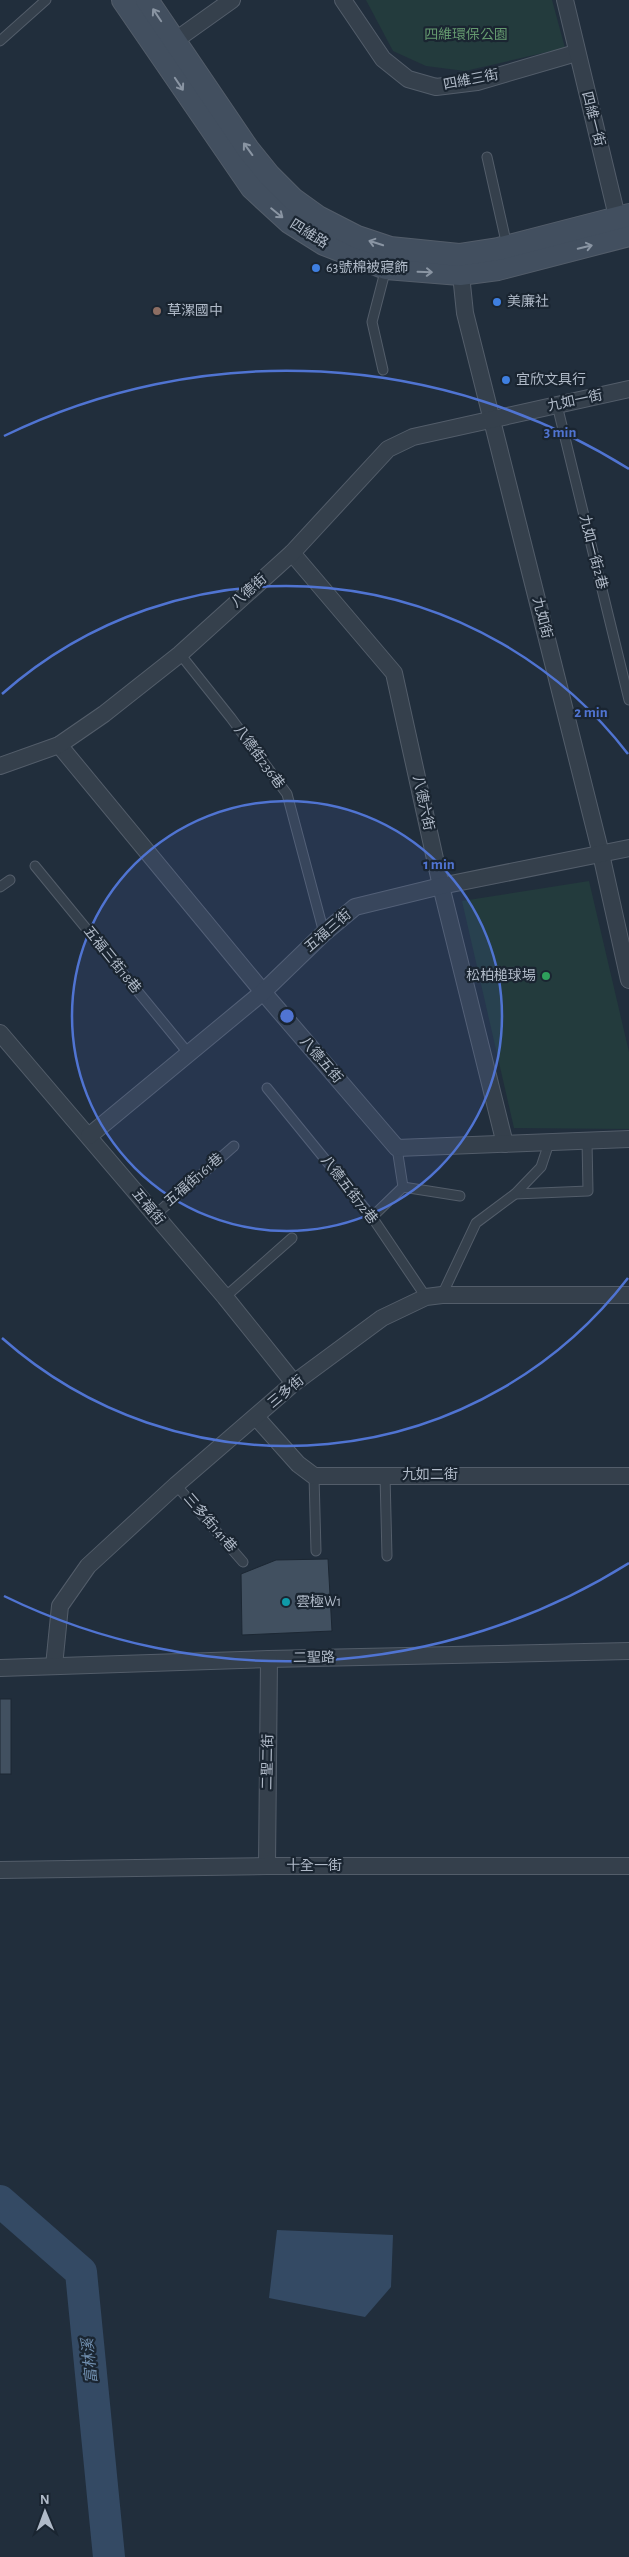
<svg xmlns="http://www.w3.org/2000/svg" width="629" height="2557" font-family="'Alegreya Sans','Noto Sans TC',sans-serif">
	<style>
		.green { fill: #233b3d }
		.water { fill: #344a64 }
		.lines { fill: none; stroke-linecap: round; stroke-linejoin: round }
		.river { stroke: #344a64; stroke-width: 32 }
		.building { fill: #415060; stroke: #1c2733 }
		.lane-casing { stroke: #535d6a; stroke-width: 11 }
		.street-casing { stroke: #535d6a; stroke-width: 18 }
		.secondary-casing { stroke: #535d6a; stroke-width: 24 }
		.lane { stroke: #35404c; stroke-width: 9 }
		.street { stroke: #35404c; stroke-width: 16 }
		.secondary { stroke: #424f5f; stroke-width: 22 }
		.oneway { stroke: #8a95a3 }
		.ring { fill: none; stroke: #5074d2; stroke-width: 2.5 }
		.shop-dot { fill: #3f7fe0; stroke: #1a2531; stroke-width: 2 }
		.education-dot { fill: #8d6e63; stroke: #1a2531; stroke-width: 2 }
		.leisure-dot { fill: #2e9e5b; stroke: #1a2531; stroke-width: 2 }
		.culture-dot { fill: #0f9aa8; stroke: #1a2531; stroke-width: 2 }
		.labels { text-anchor: middle; dominant-baseline: central; stroke-width: 4.5; stroke-linejoin: round; paint-order: stroke }
		.park-label { font-size: 14px; fill: #659a6f; stroke: #1a2531 }
		.street-label { font-size: 14px; fill: #b0bac8; stroke: #1a2531 }
		.poi-label { font-size: 14px; fill: #b0bac8; stroke: #1a2531; text-anchor: start }
		.water-label { font-size: 15px; font-style: italic; fill: #6f8dad; stroke: #1a2531 }
		.centre { fill: #5074d2; stroke: #1a2531; stroke-width: 2.5 }
		.ring-label { font-size: 15px; text-anchor: middle; font-weight: bold; fill: #5074d2; stroke: #1a2531; stroke-width: 4.5; stroke-linejoin: round; paint-order: stroke }
	</style>
	<rect width="100%" height="100%" fill="#212e3c"/>
	<!-- green -->
	<g class="green">
		<polygon points="366,0 552,0 565,48 465,71 426,66 393,51"/>
		<polygon points="589,881 629,1052 629,1129 514,1128 462,901"/>
	</g>
	<!-- water -->
	<polygon class="water" points="277,2230 393,2235 391,2287 365,2317 269,2298"/>
	<g class="lines">
		<!-- river -->
		<polyline class="river" points="0,2201 81,2272 109,2557"/>
	</g>
	<!-- building -->
	<g class="building">
		<polygon points="328,1559 332,1631 242,1635 241,1574 276,1560"/>
		<rect x="0" y="1699" width="11" height="75"/>
	</g>
	<g class="lines">
		<defs>
			<g id="lane">
				<polyline points="0,41 46,0"/>
				<polyline points="487,157 507,246"/>
				<polyline points="383,370 372,322 386,268"/>
				<polyline points="557,405 629,700"/>
				<polyline points="180,654 231,718 287,794 324,933"/>
				<polyline points="35,866 189,1054"/>
				<polyline points="0,887 10,880"/>
				<polyline points="267,1088 372,1217 426,1297"/>
				<polyline points="403,1187 460,1196"/>
				<polyline points="515,1194 588,1191 587,1141"/>
				<polyline points="155,1215 234,1146"/>
				<polyline points="372,1217 403,1187 397,1148"/>
				<polyline points="442,1295 476,1223 515,1194 541,1167 549,1143"/>
				<polyline points="225,1297 292,1238"/>
				<polyline points="385,1475 387,1556"/>
				<polyline points="314,1476 316,1551"/>
				<polyline points="176,1485 243,1562"/>
			</g>
			<g id="street">
				<polyline points="343,0 383,59 408,79 436,87 477,82 576,53"/>
				<polyline points="565,0 620,229"/>
				<polyline points="166,47 232,0"/>
				<polyline points="460,265 465,313 601,854 629,980"/>
				<polyline points="292,553 394,673 441,886 505,1144"/>
				<polyline points="59,745 263,992 397,1148 629,1139"/>
				<polyline points="0,766 59,745 104,714 180,654 292,553 388,449 413,437 629,389"/>
				<polyline points="0,1033 225,1297 294,1383"/>
				<polyline points="89,1136 263,992 324,933 355,907 441,886 629,848"/>
				<polyline points="256,1417 298,1464 314,1476 629,1476"/>
				<polyline points="54,1666 60,1606 88,1566 176,1485 294,1383 382,1318 426,1297 442,1295 629,1295"/>
				<polyline points="0,1668 269,1659 629,1651"/>
				<polyline points="267,1866 269,1659"/>
				<polyline points="0,1870 267,1866 629,1866"/>
			</g>
			<g id="secondary">
				<polyline points="123,0 252,188 289,222 324,244 386,268 460,274 498,269 629,235"/>
				<polyline points="147,0 248,149 269,175 293,199 318,217 357,237 390,248 459,255 498,249 629,215"/>
			</g>
		</defs>
		<!-- lane casing -->
		<use href="#lane" class="lane-casing"/>
		<!-- street casing -->
		<use href="#street" class="street-casing"/>
		<!-- secondary casing -->
		<use href="#secondary" class="secondary-casing"/>
		<!-- lane -->
		<use href="#lane" class="lane"/>
		<!-- street -->
		<use href="#street" class="street"/>
		<!-- secondary -->
		<use href="#secondary" class="secondary"/>
	</g>
	<!-- one-way arrows -->
	<defs><path id="oneway-shaft" d="M-6 0H5M1.5-3L5.5 0L1.5 3" fill="none" stroke-width="1.6" stroke-linecap="round" stroke-linejoin="round" transform="scale(1.25)"/></defs>
	<g class="oneway">
		<use href="#oneway-shaft" transform="translate(157 15) rotate(-124)"/>
		<use href="#oneway-shaft" transform="translate(179 84) rotate(56)"/>
		<use href="#oneway-shaft" transform="translate(248 149) rotate(-126)"/>
		<use href="#oneway-shaft" transform="translate(277 213) rotate(39)"/>
		<use href="#oneway-shaft" transform="translate(376 243) rotate(-162)"/>
		<use href="#oneway-shaft" transform="translate(585 247) rotate(-14)"/>
		<use href="#oneway-shaft" transform="translate(425 272) rotate(2)"/>
	</g>
	<!-- distance rings -->
	<circle cx="287" cy="1016" r="215" fill="#5074d2" fill-opacity=".12"/>
	<g class="ring">
		<circle cx="287" cy="1016" r="215"/>
		<path d="M628 1278A430 430 0 0 1 2 1338M2 694A430 430 0 0 1 628 754"/>
		<path d="M629 1563A645 645 0 0 1 4 1596M4 436A645 645 0 0 1 629 469"/>
	</g>
	<!-- markers -->
	<g class="shop-dot">
		<circle cx="316" cy="268" r="5"/>
		<circle cx="497" cy="302" r="5"/>
		<circle cx="506" cy="380" r="5"/>
	</g>
	<circle class="education-dot" cx="157" cy="311" r="5"/>
	<circle class="leisure-dot" cx="546" cy="976" r="5"/>
	<circle class="culture-dot" cx="286" cy="1602" r="5"/>
	<g class="labels">
		<!-- park labels -->
		<g class="park-label">
			<text x="466" y="35">四維環保公園</text>
		</g>
		<!-- street labels -->
		<g class="street-label">
			<text transform="translate(471 80) rotate(-11)">四維三街</text>
			<text transform="translate(593 119) rotate(76)">四維一街</text>
			<text transform="translate(309 234) rotate(32)">四維路</text>
			<text transform="translate(575 401) rotate(-12)">九如一街</text>
			<text transform="translate(593 552) rotate(76)">九如一街2巷</text>
			<text transform="translate(249 591) rotate(-42)">八德街</text>
			<text transform="translate(542 618) rotate(76)">九如街</text>
			<text transform="translate(259 757) rotate(54)">八德街236巷</text>
			<text transform="translate(423 803) rotate(78)">八德六街</text>
			<text transform="translate(328 931) rotate(-41)">五福三街</text>
			<text transform="translate(112 960) rotate(51)">五福三街18巷</text>
			<text transform="translate(321 1060) rotate(49)">八德五街</text>
			<text transform="translate(194 1180) rotate(-41)">五福街161巷</text>
			<text transform="translate(349 1190) rotate(52)">八德五街72巷</text>
			<text transform="translate(148 1207) rotate(50)">五福街</text>
			<text transform="translate(286 1392) rotate(-40)">三多街</text>
			<text x="430" y="1475">九如二街</text>
			<text transform="translate(210 1523) rotate(49)">三多街141巷</text>
			<text transform="translate(314 1658) rotate(-1)">二聖路</text>
			<text transform="translate(268 1762) rotate(-89)">二聖二街</text>
			<text x="314" y="1866">十全一街</text>
		</g>
		<!-- poi labels -->
		<g class="poi-label">
			<text x="326" y="268">63號棉被寢飾</text>
			<text x="507" y="302">美廉社</text>
			<text x="167" y="311">草漯國中</text>
			<text x="516" y="380">宜欣文具行</text>
			<text x="536" y="976" text-anchor="end">松柏槌球場</text>
			<text x="296" y="1602">雲極W1</text>
		</g>
		<!-- water labels -->
		<g class="water-label">
			<text transform="translate(90 2361) rotate(-96)">富林溪</text>
		</g>
	</g>
	<circle cx="287" cy="1016" r="8" class="centre"/>
	<g class="ring-label">
		<text x="560" y="437">3 min</text>
		<text x="591" y="717">2 min</text>
		<text x="439" y="869">1 min</text>
	</g>
	<!-- north arrow -->
	<g transform="translate(45 2512) rotate(359)" stroke="#1a2531" stroke-width="4" paint-order="stroke">
	<path d="M0-4L9 19L0 12L-9 19Z" fill="#b0bac8"/>
	<text y="-8" font-size="14" font-weight="bold" text-anchor="middle" fill="#b0bac8">N</text>
	</g>
</svg>
